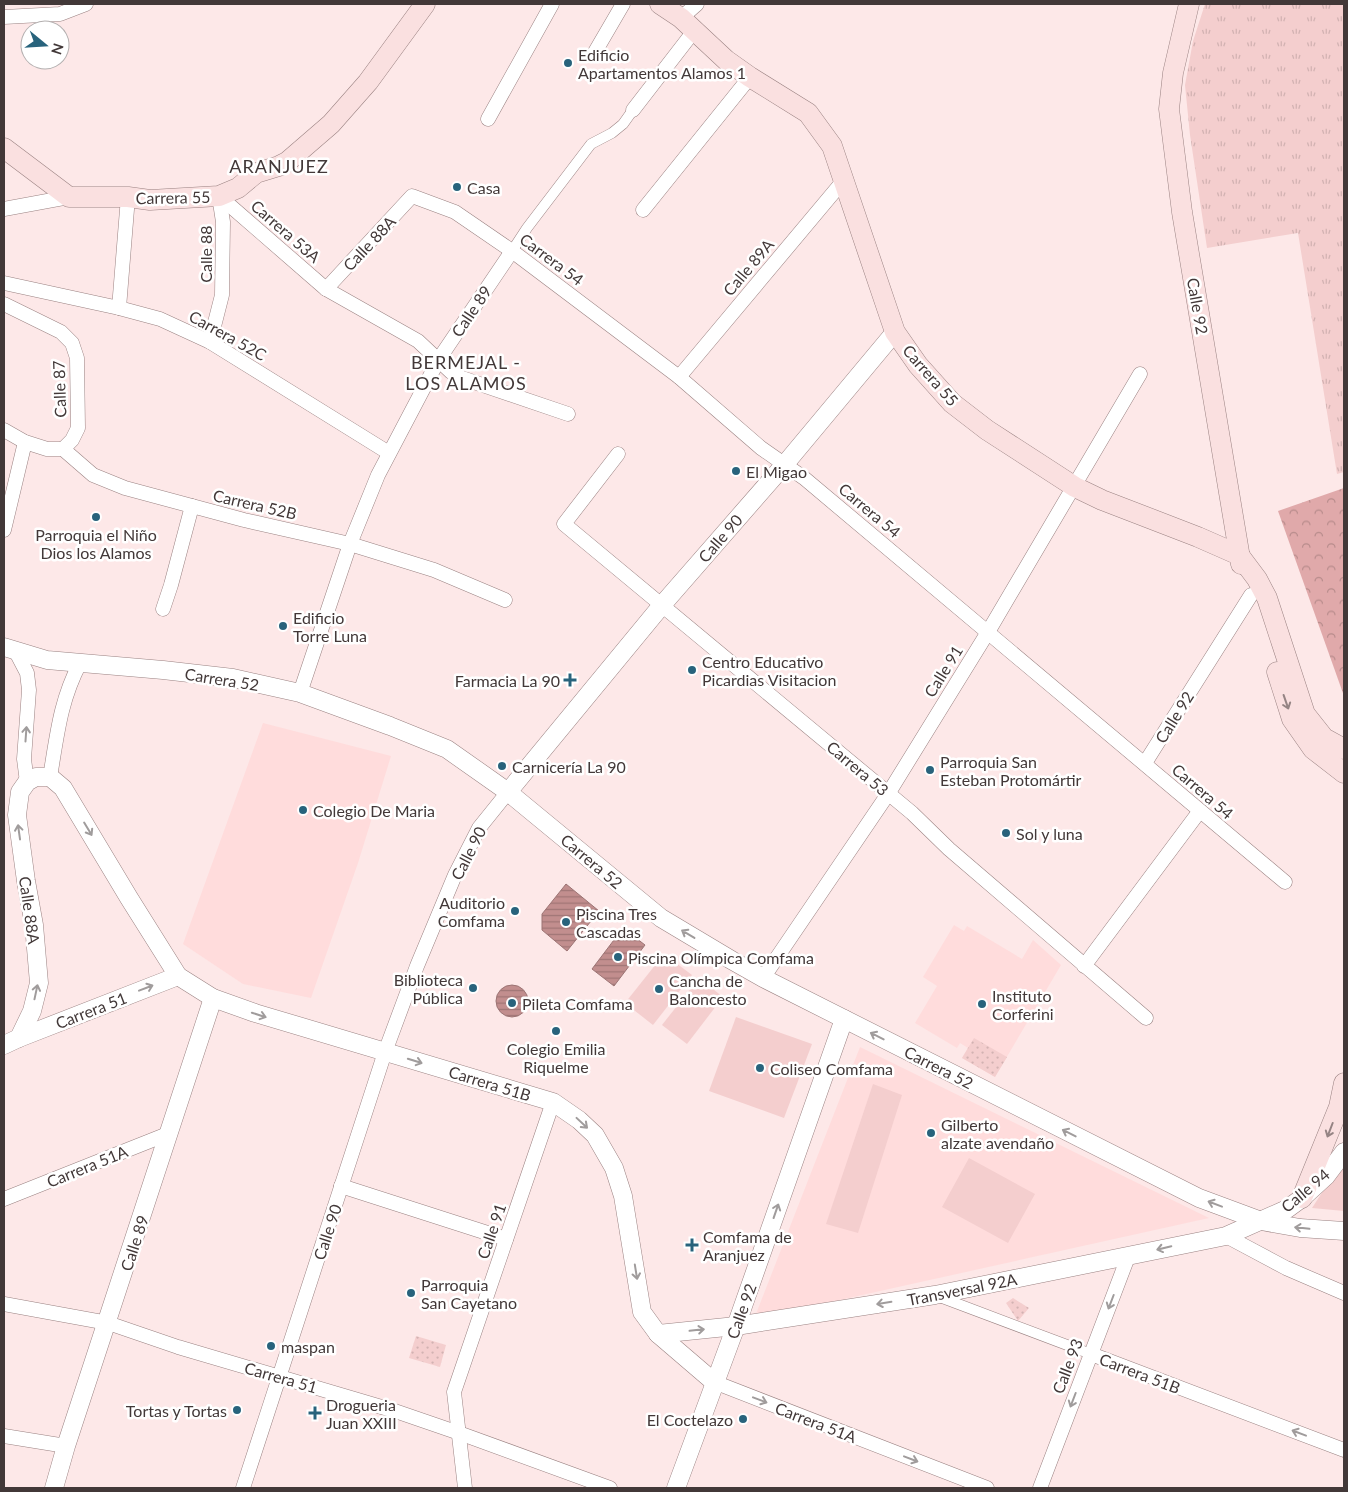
<svg xmlns="http://www.w3.org/2000/svg" width="1348" height="1492" font-family="Lato,sans-serif">
	<style>
		.built { fill: #ffdcdc }
		.grass { fill: url(#grass-tufts) }
		.forest { fill: url(#forest-crowns) }
		.park { fill: url(#park-dots) }
		.pitch { fill: #f4cece }
		.water { fill: url(#water-rules); stroke: #9c7474 }
		.lines { fill: none; stroke-linecap: round; stroke-linejoin: round }
		.pedestrian-casing { stroke: #9a8282; stroke-width: 11 }
		.minor-casing { stroke: #9a8282; stroke-width: 15 }
		.tertiary-casing { stroke: #9a8282; stroke-width: 19 }
		.secondary-casing { stroke: #9a8282; stroke-width: 21 }
		.pedestrian { stroke: #fff; stroke-width: 10 }
		.minor { stroke: #fff; stroke-width: 14 }
		.tertiary { stroke: #fff; stroke-width: 18 }
		.secondary { stroke: #fae0e0; stroke-width: 20 }
		.oneway { stroke: #958484 }
		.oneway2 { stroke: #a09c9c }
		.poi-dot { fill: #28637c; stroke: #fff; stroke-width: 2 }
		.labels { text-anchor: middle; dominant-baseline: central; stroke-width: 5; stroke-linejoin: round; paint-order: stroke }
		.poi-label { font-size: 16px; fill: #423838; stroke: #fff; text-anchor: start }
		.street-label { font-size: 16px; fill: #423838; stroke: #fff }
		.neighbourhood-label { font-size: 18px; letter-spacing: 1px; fill: #423838; stroke: #fff }
	</style>
	<defs>
		<pattern id="grass-tufts" width="24" height="20" patternUnits="userSpaceOnUse" patternTransform="scale(1.25)"><rect width="24" height="20" fill="#f4cece"/><path d="M3 7l-1-3M5 7V3M7 7l1-3M15 17l-1-3M17 17v-4M19 17l1-3" fill="none" stroke="#d2b2b2"/></pattern>
		<pattern id="forest-crowns" width="20" height="18" patternUnits="userSpaceOnUse" patternTransform="scale(1.25)"><rect width="20" height="18" fill="#e0a9aa"/><path d="M2 6a3 3 0 1 1 6 0M12 15a3 3 0 1 1 6 0" fill="none" stroke="#b78b8b"/></pattern>
		<pattern id="park-dots" width="8" height="8" patternUnits="userSpaceOnUse" patternTransform="scale(1.25)"><rect width="8" height="8" fill="#f4cece"/><path d="M2 2h.1M6 6h.1" fill="none" stroke="#d2b2b2" stroke-width="1.8" stroke-linecap="round"/></pattern>
		<pattern id="water-rules" width="6" height="5" patternUnits="userSpaceOnUse" patternTransform="scale(1.25)"><rect width="6" height="5" fill="#c28e8e"/><path d="M0 2.5h6" fill="none" stroke="#9f7575"/></pattern>
	</defs>
	<rect width="100%" height="100%" fill="#fde8e8"/>
	<!-- built -->
	<g class="built">
		<polygon points="263,723 391,756 358,863 311,998 243,984 183,944"/>
		<polygon points="954,925 964,931 967,926 1022,959 1033,940 1061,965 995,1077 962,1058 968,1048 960,1043 957,1048 915,1023 937,986 923,977"/>
		<polygon points="860,1047 1209,1218 754,1319"/>
	</g>
	<!-- grass -->
	<polygon class="grass" points="1205,4 1344,4 1344,472 1337,474 1298,233 1207,248 1190,135 1185,85 1193,41"/>
	<!-- forest -->
	<polygon class="forest" points="1344,488 1344,696 1278,511"/>
	<!-- park -->
	<g class="park">
		<polygon points="974,1038 1007,1057 995,1077 962,1058"/>
		<polygon points="1013,1298 1029,1308 1018,1321 1006,1303"/>
		<polygon points="416,1336 446,1345 440,1367 409,1358"/>
	</g>
	<!-- pitch -->
	<g class="pitch">
		<polygon points="664,954 692,975 653,1025 625,1003"/>
		<polygon points="699,978 723,997 687,1044 662,1025"/>
		<polygon points="736,1017 812,1044 784,1118 709,1091"/>
		<polygon points="873,1084 902,1095 858,1233 826,1224"/>
		<polygon points="969,1158 1035,1194 1008,1243 942,1207"/>
		<polygon points="1344,1159 1344,1211 1312,1208"/>
	</g>
	<!-- water -->
	<g class="water">
		<polygon points="566,884 599,911 567,951 542,930 542,914"/>
		<polygon points="623,928 645,945 614,986 592,969"/>
		<circle cx="512" cy="1001" r="16"/>
	</g>
	<g class="lines">
		<defs>
			<g id="pedestrian">
				<polyline points="512,251 527,228 591,144 612,133 623,124 633,110"/>
				<polyline points="937,1296 1091,1354"/>
			</g>
			<g id="minor">
				<polyline points="4,17 60,14 86,4"/>
				<polyline points="681,18 697,4"/>
				<polyline points="595,52 623,4"/>
				<polyline points="633,110 694,31"/>
				<polyline points="488,119 552,4"/>
				<polyline points="219,196 326,289 418,341 451,372 462,378 568,414"/>
				<polyline points="4,209 69,197"/>
				<polyline points="643,210 750,77"/>
				<polyline points="4,283 119,308 160,319 210,342 389,453"/>
				<polyline points="326,289 412,196 455,212 512,251 679,377 761,448 804,478 1285,882"/>
				<polyline points="4,304 61,332 72,343 77,358 78,428 72,440 63,449"/>
				<polyline points="119,308 128,197"/>
				<polyline points="210,342 222,295 223,222 219,196"/>
				<polyline points="679,377 844,180"/>
				<polyline points="4,430 25,442 47,449 63,449 93,475 125,488 244,520 350,544 434,570 505,600"/>
				<polyline points="618,454 564,524 912,813 949,849 1146,1018"/>
				<polyline points="4,530 25,442"/>
				<polyline points="163,609 171,585 192,506"/>
				<polyline points="15,650 27,673 29,690 24,759 27,782"/>
				<polyline points="300,693 350,544 378,475 439,359 512,251"/>
				<polyline points="1145,763 1251,595"/>
				<path d="M50 777C57 736 60 701 80 663"/>
				<polyline points="1084,966 1199,812"/>
				<polyline points="763,978 888,794 988,632 1140,374"/>
				<polyline points="341,1186 506,1239"/>
				<polyline points="4,1199 170,1133"/>
				<polyline points="1226,1236 1286,1268 1344,1293"/>
				<polyline points="4,1304 108,1323 178,1347 395,1411 459,1433 610,1488"/>
				<polyline points="1091,1354 1344,1450"/>
				<polyline points="714,1382 987,1488"/>
				<polyline points="4,1436 66,1446"/>
				<polyline points="243,1488 385,1052 417,966 455,875 479,828 508,792"/>
				<polyline points="465,1488 454,1392 553,1102"/>
				<polyline points="1040,1488 1128,1257"/>
			</g>
			<g id="tertiary">
				<polyline points="4,647 47,660 163,670 233,678 300,693 390,726 447,749 508,792 661,918 733,961 763,978 1199,1198 1261,1221 1300,1228 1344,1231"/>
				<polyline points="508,792 662,605 785,464 895,332"/>
				<polyline points="19,1038 32,1011 39,983 34,925 26,881 17,815 20,792 27,782 36,777 50,777 63,788 129,898 178,976 213,998 255,1013 553,1102 579,1120 595,1135 614,1168 623,1196 642,1312 658,1334 714,1382"/>
				<polyline points="4,1045 19,1038 178,976"/>
				<polyline points="658,1334 736,1326 935,1295 1226,1236 1287,1209 1302,1198 1326,1176 1344,1152"/>
				<polyline points="54,1488 66,1446 213,998"/>
				<polyline points="676,1488 736,1326 844,1019"/>
			</g>
			<g id="secondary">
				<polyline points="660,4 681,18 726,60 750,77 808,113 832,146 895,332 918,365 952,403 987,430 1075,487 1102,500 1198,537 1239,555 1257,579 1267,598 1305,714 1324,738 1344,749"/>
				<polyline points="1189,4 1173,73 1169,109 1182,212 1241,564"/>
				<polyline points="4,148 69,197 128,197 150,200 219,196 238,188 256,173 279,166 287,162 331,124 368,82 425,4"/>
				<polyline points="1277,672 1292,719 1313,749 1344,773"/>
				<polyline points="1302,1198 1339,1107 1344,1083"/>
			</g>
		</defs>
		<!-- pedestrian casing -->
		<use href="#pedestrian" class="pedestrian-casing"/>
		<!-- minor casing -->
		<use href="#minor" class="minor-casing"/>
		<!-- tertiary casing -->
		<use href="#tertiary" class="tertiary-casing"/>
		<!-- secondary casing -->
		<use href="#secondary" class="secondary-casing"/>
		<!-- pedestrian -->
		<use href="#pedestrian" class="pedestrian"/>
		<!-- minor -->
		<use href="#minor" class="minor"/>
		<!-- tertiary -->
		<use href="#tertiary" class="tertiary"/>
		<!-- secondary -->
		<use href="#secondary" class="secondary"/>
	</g>
	<!-- one-way arrows -->
	<defs><path id="oneway-shaft" d="M-6 0H5M1.5-3L5.5 0L1.5 3" fill="none" stroke-width="1.6" stroke-linecap="round" stroke-linejoin="round" transform="scale(1.25)"/></defs>
	<g class="oneway">
		<use href="#oneway-shaft" transform="translate(1286 702) rotate(71)"/>
		<use href="#oneway-shaft" transform="translate(1330 1130) rotate(111)"/>
	</g>
	<g class="oneway2">
		<use href="#oneway-shaft" transform="translate(26 734) rotate(-86)"/>
		<use href="#oneway-shaft" transform="translate(88 829) rotate(59)"/>
		<use href="#oneway-shaft" transform="translate(19 832) rotate(-98)"/>
		<use href="#oneway-shaft" transform="translate(688 934) rotate(-149)"/>
		<use href="#oneway-shaft" transform="translate(146 988) rotate(-21)"/>
		<use href="#oneway-shaft" transform="translate(36 992) rotate(-78)"/>
		<use href="#oneway-shaft" transform="translate(259 1015) rotate(18)"/>
		<use href="#oneway-shaft" transform="translate(877 1036) rotate(-153)"/>
		<use href="#oneway-shaft" transform="translate(415 1061) rotate(17)"/>
		<use href="#oneway-shaft" transform="translate(582 1123) rotate(43)"/>
		<use href="#oneway-shaft" transform="translate(1069 1133) rotate(-153)"/>
		<use href="#oneway-shaft" transform="translate(1215 1204) rotate(-159)"/>
		<use href="#oneway-shaft" transform="translate(776 1211) rotate(-71)"/>
		<use href="#oneway-shaft" transform="translate(1302 1228) rotate(-174)"/>
		<use href="#oneway-shaft" transform="translate(1164 1248) rotate(167)"/>
		<use href="#oneway-shaft" transform="translate(636 1272) rotate(81)"/>
		<use href="#oneway-shaft" transform="translate(1111 1302) rotate(111)"/>
		<use href="#oneway-shaft" transform="translate(884 1303) rotate(171)"/>
		<use href="#oneway-shaft" transform="translate(697 1330) rotate(-6)"/>
		<use href="#oneway-shaft" transform="translate(760 1400) rotate(21)"/>
		<use href="#oneway-shaft" transform="translate(1073 1400) rotate(111)"/>
		<use href="#oneway-shaft" transform="translate(1299 1433) rotate(-159)"/>
		<use href="#oneway-shaft" transform="translate(911 1459) rotate(21)"/>
	</g>
	<!-- markers -->
	<g class="poi-dot">
		<circle cx="568" cy="63" r="5"/>
		<circle cx="457" cy="187" r="5"/>
		<circle cx="736" cy="471" r="5"/>
		<circle cx="96" cy="517" r="5"/>
		<circle cx="283" cy="626" r="5"/>
		<circle cx="692" cy="670" r="5"/>
		<path d="M567.5 672.5h5v5h5v5h-5v5h-5v-5h-5v-5h5z"/>
		<circle cx="502" cy="766" r="5"/>
		<circle cx="930" cy="770" r="5"/>
		<circle cx="303" cy="810" r="5"/>
		<circle cx="1006" cy="833" r="5"/>
		<circle cx="515" cy="911" r="5"/>
		<circle cx="566" cy="922" r="5"/>
		<circle cx="618" cy="957" r="5"/>
		<circle cx="473" cy="988" r="5"/>
		<circle cx="659" cy="989" r="5"/>
		<circle cx="512" cy="1003" r="5"/>
		<circle cx="982" cy="1004" r="5"/>
		<circle cx="556" cy="1031" r="5"/>
		<circle cx="760" cy="1068" r="5"/>
		<circle cx="931" cy="1133" r="5"/>
		<path d="M689.5 1237.5h5v5h5v5h-5v5h-5v-5h-5v-5h5z"/>
		<circle cx="411" cy="1293" r="5"/>
		<circle cx="271" cy="1346" r="5"/>
		<circle cx="237" cy="1410" r="5"/>
		<path d="M312.5 1405.5h5v5h5v5h-5v5h-5v-5h-5v-5h5z"/>
		<circle cx="743" cy="1419" r="5"/>
	</g>
	<g class="labels">
		<!-- poi labels -->
		<g class="poi-label">
			<text x="578" y="54">Edificio<tspan x="578" dy="18">Apartamentos Alamos 1</tspan></text>
			<text x="467" y="187">Casa</text>
			<text x="746" y="471">El Migao</text>
			<text x="96" y="534" text-anchor="middle">Parroquia el Niño<tspan x="96" dy="18">Dios los Alamos</tspan></text>
			<text x="293" y="617">Edificio<tspan x="293" dy="18">Torre Luna</tspan></text>
			<text x="702" y="661">Centro Educativo<tspan x="702" dy="18">Picardias Visitacion</tspan></text>
			<text x="560" y="680" text-anchor="end">Farmacia La 90</text>
			<text x="940" y="761">Parroquia San<tspan x="940" dy="18">Esteban Protomártir</tspan></text>
			<text x="512" y="766">Carnicería La 90</text>
			<text x="313" y="810">Colegio De Maria</text>
			<text x="1016" y="833">Sol y luna</text>
			<text x="505" y="902" text-anchor="end">Auditorio<tspan x="505" dy="18">Comfama</tspan></text>
			<text x="576" y="913">Piscina Tres<tspan x="576" dy="18">Cascadas</tspan></text>
			<text x="628" y="957">Piscina Olímpica Comfama</text>
			<text x="463" y="979" text-anchor="end">Biblioteca<tspan x="463" dy="18">Pública</tspan></text>
			<text x="669" y="980">Cancha de<tspan x="669" dy="18">Baloncesto</tspan></text>
			<text x="992" y="995">Instituto<tspan x="992" dy="18">Corferini</tspan></text>
			<text x="522" y="1003">Pileta Comfama</text>
			<text x="556" y="1048" text-anchor="middle">Colegio Emilia<tspan x="556" dy="18">Riquelme</tspan></text>
			<text x="770" y="1068">Coliseo Comfama</text>
			<text x="941" y="1124">Gilberto<tspan x="941" dy="18">alzate avendaño</tspan></text>
			<text x="703" y="1236">Comfama de<tspan x="703" dy="18">Aranjuez</tspan></text>
			<text x="421" y="1284">Parroquia<tspan x="421" dy="18">San Cayetano</tspan></text>
			<text x="281" y="1346">maspan</text>
			<text x="326" y="1404">Drogueria<tspan x="326" dy="18">Juan XXIII</tspan></text>
			<text x="227" y="1410" text-anchor="end">Tortas y Tortas</text>
			<text x="733" y="1419" text-anchor="end">El Coctelazo</text>
		</g>
		<!-- street labels -->
		<g class="street-label">
			<text transform="translate(173 197) rotate(-1)">Carrera 55</text>
			<text transform="translate(286 231) rotate(41)">Carrera 53A</text>
			<text transform="translate(369 243) rotate(-47)">Calle 88A</text>
			<text transform="translate(205 254) rotate(-90)">Calle 88</text>
			<text transform="translate(552 259) rotate(37)">Carrera 54</text>
			<text transform="translate(748 267) rotate(-50)">Calle 89A</text>
			<text transform="translate(1198 306) rotate(80)">Calle 92</text>
			<text transform="translate(471 311) rotate(-56)">Calle 89</text>
			<text transform="translate(228 335) rotate(29)">Carrera 52C</text>
			<text transform="translate(931 375) rotate(49)">Carrera 55</text>
			<text transform="translate(59 389) rotate(-92)">Calle 87</text>
			<text transform="translate(255 504) rotate(13)">Carrera 52B</text>
			<text transform="translate(870 510) rotate(40)">Carrera 54</text>
			<text transform="translate(720 538) rotate(-49)">Calle 90</text>
			<text transform="translate(943 671) rotate(-58)">Calle 91</text>
			<text transform="translate(222 679) rotate(9)">Carrera 52</text>
			<text transform="translate(1174 717) rotate(-58)">Calle 92</text>
			<text transform="translate(858 768) rotate(40)">Carrera 53</text>
			<text transform="translate(1203 791) rotate(41)">Carrera 54</text>
			<text transform="translate(468 853) rotate(-63)">Calle 90</text>
			<text transform="translate(592 861) rotate(40)">Carrera 52</text>
			<text transform="translate(30 910) rotate(82)">Calle 88A</text>
			<text transform="translate(91 1010) rotate(-21)">Carrera 51</text>
			<text transform="translate(939 1067) rotate(27)">Carrera 52</text>
			<text transform="translate(490 1083) rotate(17)">Carrera 51B</text>
			<text transform="translate(87 1166) rotate(-22)">Carrera 51A</text>
			<text transform="translate(1305 1190) rotate(-40)">Calle 94</text>
			<text transform="translate(491 1231) rotate(-71)">Calle 91</text>
			<text transform="translate(327 1232) rotate(-72)">Calle 90</text>
			<text transform="translate(134 1243) rotate(-72)">Calle 89</text>
			<text transform="translate(962 1289) rotate(-11)">Transversal 92A</text>
			<text transform="translate(741 1311) rotate(-70)">Calle 92</text>
			<text transform="translate(1067 1366) rotate(-69)">Calle 93</text>
			<text transform="translate(1140 1373) rotate(21)">Carrera 51B</text>
			<text transform="translate(281 1377) rotate(16)">Carrera 51</text>
			<text transform="translate(816 1422) rotate(21)">Carrera 51A</text>
		</g>
		<!-- neighbourhood labels -->
		<g class="neighbourhood-label">
			<text x="279" y="166">ARANJUEZ</text>
			<text x="466" y="362">BERMEJAL -<tspan x="466" dy="21">LOS ALAMOS</tspan></text>
		</g>
	</g>
	<!-- border -->
	<rect width="1348" height="1492" fill="none" stroke="#423838" stroke-width="10"/>
	<!-- north arrow -->
	<g transform="translate(45 45) rotate(108)"><circle r="24" fill="#ffffff" stroke="#b3afaf"/>
	<path d="M0-4L9 19L0 12L-9 19Z" fill="#28637c"/>
	<text y="-8" font-size="14" font-weight="bold" text-anchor="middle" fill="#423838">N</text>
	</g>
</svg>
